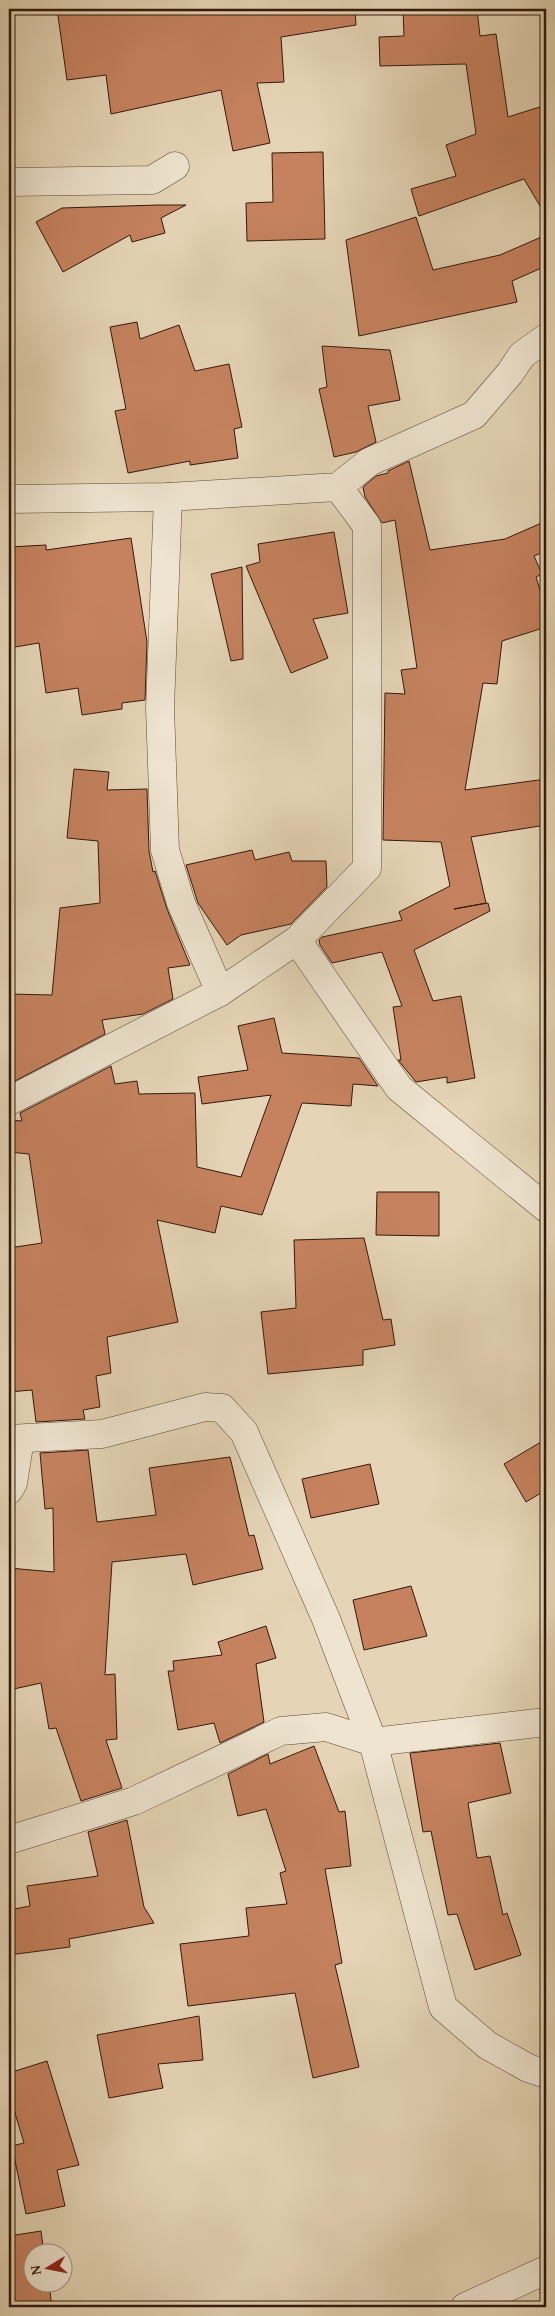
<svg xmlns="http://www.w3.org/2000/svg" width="555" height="2316" font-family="'Gentium Book Plus',serif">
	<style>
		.building { fill: #c6825f; stroke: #31180c }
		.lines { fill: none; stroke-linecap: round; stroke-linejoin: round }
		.minor-casing { stroke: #5e4736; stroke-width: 29 }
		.minor { stroke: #eee4d0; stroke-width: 28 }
	</style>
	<rect width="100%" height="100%" fill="#e5d5b6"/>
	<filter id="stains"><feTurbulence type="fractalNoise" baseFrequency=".004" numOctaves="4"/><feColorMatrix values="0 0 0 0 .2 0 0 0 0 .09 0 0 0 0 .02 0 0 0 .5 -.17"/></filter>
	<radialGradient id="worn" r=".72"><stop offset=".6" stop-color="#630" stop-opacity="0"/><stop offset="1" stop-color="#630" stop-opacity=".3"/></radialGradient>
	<!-- building -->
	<g class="building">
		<polygon points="57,9 355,9 356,25 281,37 284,82 257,83 270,143 233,151 221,90 111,114 106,75 67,80"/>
		<polygon points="403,9 477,9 480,36 496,34 508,117 546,105 546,216 524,179 419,216 411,189 456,176 446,145 476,134 466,64 380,66 379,37 404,36"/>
		<polygon points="323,152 325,239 247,241 246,203 273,202 272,153"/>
		<polygon points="158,205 186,205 161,218 165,233 132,242 130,235 63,272 36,222 62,208"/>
		<polygon points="416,217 433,270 500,255 546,235 546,266 512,281 517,302 359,336 346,240"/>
		<polygon points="137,322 140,339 179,325 195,371 229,364 242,427 234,429 238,458 190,465 190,461 128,473 115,411 126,409 110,327"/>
		<polygon points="322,346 390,350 400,400 368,406 376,442 356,452 334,457 319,389 327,387"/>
		<polygon points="409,461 430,550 505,539 546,521 546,551 534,556 542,574 536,577 546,610 546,627 502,641 497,684 483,683 465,790 546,779 546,825 471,837 486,903 454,909 488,903 490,911 414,950 433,1001 461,996 475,1078 447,1083 447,1077 416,1082 398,1060 401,1060 393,1007 402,1006 382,952 332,963 320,945 319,940 322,937 402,920 399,912 450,886 441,842 383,840 385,693 405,694 401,670 417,668 395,520 382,523 365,497 363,487 376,476 388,473 388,471"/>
		<polygon points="334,532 348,613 313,619 328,658 291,673 246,566 260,562 258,544"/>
		<polygon points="131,538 147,642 145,700 122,703 122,709 82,715 78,688 46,693 39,643 9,648 9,547 46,545 46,550"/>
		<polygon points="242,567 243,659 231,661 211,574"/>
		<polygon points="74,769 109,772 107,790 147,789 149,851 153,872 155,871 167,909 190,965 168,968 173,999 143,1014 102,1020 105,1034 11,1083 9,1076 9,994 52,995 60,908 100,903 98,841 67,838"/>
		<polygon points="252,850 255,860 289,852 292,861 326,861 327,887 291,924 241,935 227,945 198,903 186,865"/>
		<polygon points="274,1018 282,1053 359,1058 378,1086 353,1084 351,1106 302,1103 262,1215 221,1206 215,1233 157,1220 178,1322 107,1337 111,1373 96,1376 100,1407 83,1410 85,1419 36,1422 32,1390 9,1392 9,1248 42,1243 29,1154 9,1152 9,1120 22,1121 20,1113 111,1066 115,1084 137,1081 139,1094 195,1093 197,1167 241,1177 271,1095 202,1104 198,1077 248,1070 238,1026"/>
		<polygon points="377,1192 439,1192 439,1236 376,1235"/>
		<polygon points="364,1238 383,1320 391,1319 395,1345 363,1350 363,1365 268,1374 261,1312 296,1308 294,1240"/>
		<polygon points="546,1439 546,1490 526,1502 504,1464"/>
		<polygon points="88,1450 97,1522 156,1515 149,1468 230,1457 249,1536 254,1535 263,1569 193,1585 186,1554 112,1562 105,1675 115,1674 117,1739 106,1740 122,1788 81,1801 56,1728 49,1729 41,1683 9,1690 9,1568 54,1572 53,1508 45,1509 40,1453"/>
		<polygon points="370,1464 379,1504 311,1518 302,1479"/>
		<polygon points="411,1586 427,1636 364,1650 353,1600"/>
		<polygon points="266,1626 276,1658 256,1664 264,1722 220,1743 214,1723 178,1730 168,1671 174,1671 173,1661 222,1655 218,1642"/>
		<polygon points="500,1743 511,1793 468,1803 477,1858 490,1856 503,1915 507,1913 521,1955 475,1970 457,1914 448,1915 431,1831 423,1832 410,1753"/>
		<polygon points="314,1746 339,1812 345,1811 351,1866 325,1869 342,1963 335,1965 359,2067 313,2078 295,1993 188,2006 180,1944 249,1936 246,1908 287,1904 280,1873 286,1871 266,1809 238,1816 228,1774 268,1754 270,1764"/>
		<polygon points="127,1820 144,1907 154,1923 69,1939 70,1947 9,1955 9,1910 30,1906 27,1886 98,1876 88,1832"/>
		<polygon points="199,2016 203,2060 158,2064 163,2088 109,2098 97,2035"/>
		<polygon points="47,2061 79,2165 57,2170 65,2206 26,2214 12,2146 24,2143 9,2093 9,2073"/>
		<polygon points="41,2231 44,2254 32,2254 32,2284 49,2284 52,2307 9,2307 9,2236"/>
	</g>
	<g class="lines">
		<defs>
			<g id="minor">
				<polyline points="9,182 152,180 175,166"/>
				<polyline points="168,497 160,708 165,850 181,903 220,992"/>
				<polyline points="9,499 168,497 338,487 369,462 474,415 510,373 522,355 546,338"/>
				<polyline points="297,940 399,1088 546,1208"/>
				<polyline points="9,1101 220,992 297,940 367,868 367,526 338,487"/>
				<polyline points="9,1439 102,1434 205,1407 222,1408 244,1432 326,1619 373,1742 443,2007 487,2045 528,2068 546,2074"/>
				<polyline points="9,1490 13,1483 20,1439"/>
				<polyline points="9,1840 134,1801 281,1731 326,1727 373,1742 546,1722"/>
				<polyline points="465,2307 546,2270"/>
			</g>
		</defs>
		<!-- minor casing -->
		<use href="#minor" class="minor-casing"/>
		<!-- minor -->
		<use href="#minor" class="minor"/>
	</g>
	<!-- margin -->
	<rect width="555" height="2316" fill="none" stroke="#e5d5b6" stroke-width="30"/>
	<rect x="10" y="10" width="535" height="2296" fill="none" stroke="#31180c" stroke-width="2.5"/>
	<rect x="15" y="15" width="525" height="2286" fill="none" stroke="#31180c"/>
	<!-- north arrow -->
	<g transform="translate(48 2268) rotate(260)"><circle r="24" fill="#eee4d0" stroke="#a29282"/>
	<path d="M0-4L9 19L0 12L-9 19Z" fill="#8f2418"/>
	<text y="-8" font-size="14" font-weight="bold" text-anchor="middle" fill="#31180c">N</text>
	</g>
	<rect width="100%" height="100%" filter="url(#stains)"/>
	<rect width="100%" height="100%" fill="url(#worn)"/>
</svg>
